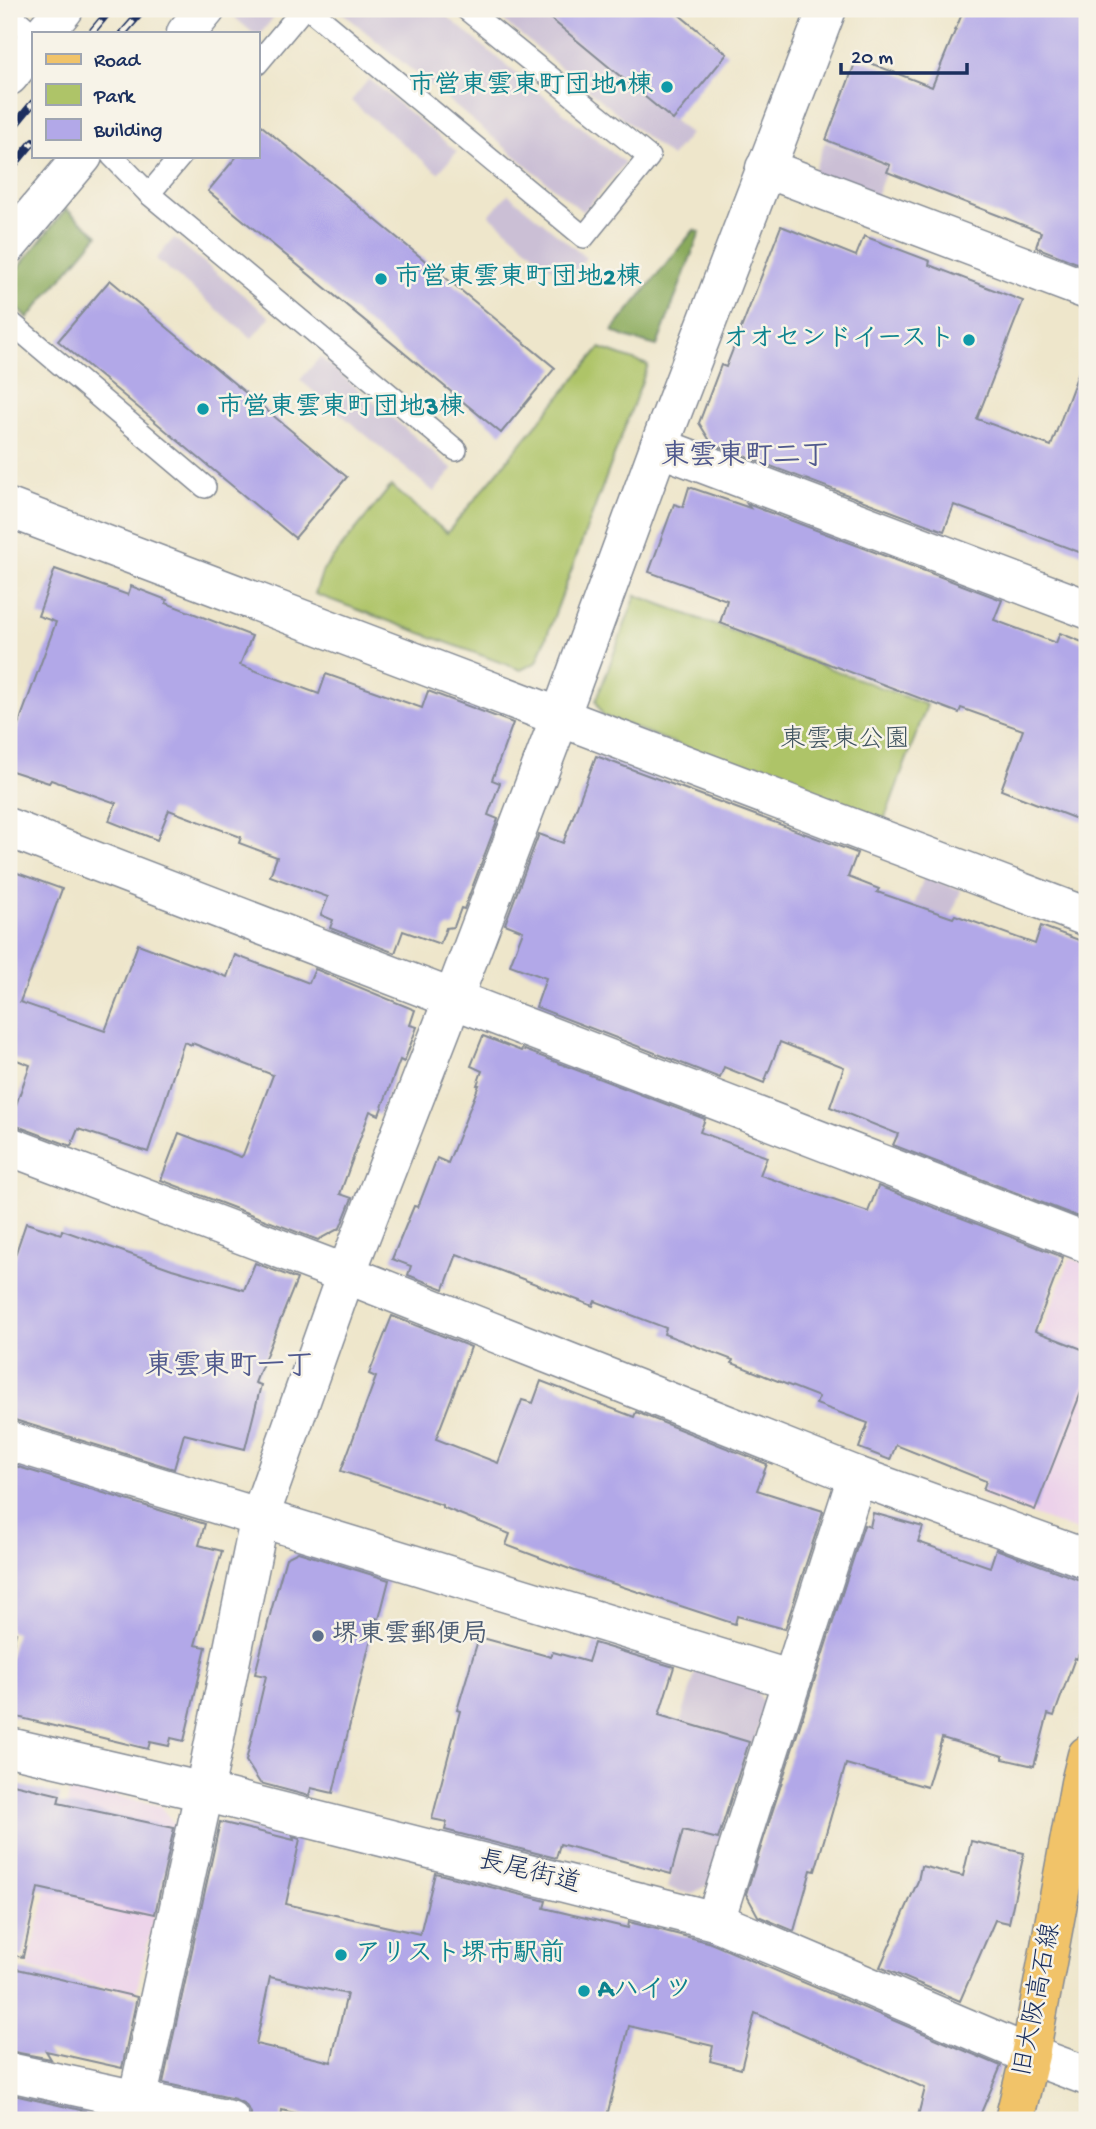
<svg xmlns="http://www.w3.org/2000/svg" width="1096" height="2129" font-family="'Gochi Hand','Klee One',sans-serif">
	<style>
		.built { fill: #ecd1ea }
		.industrial { fill: #cbbfd5 }
		.green { fill: #aec468; stroke: #647a63; stroke-width: 2 }
		.forest { fill: #8aaa5c; stroke: #526c5d; stroke-width: 2 }
		.building { fill: #b2a8e8; fill-rule: evenodd }
		.lines { fill: none; stroke-linecap: round; stroke-linejoin: round }
		.service-casing { stroke: #848a94; stroke-width: 24 }
		.minor-casing { stroke: #848a94; stroke-width: 41 }
		.tertiary-casing { stroke: #848a94; stroke-width: 41 }
		.primary-casing { stroke: #848a94; stroke-width: 41 }
		.service { stroke: #fff; stroke-width: 21 }
		.minor { stroke: #fff; stroke-width: 38 }
		.tertiary { stroke: #fff; stroke-width: 38 }
		.primary { stroke: #f1c369; stroke-width: 38 }
		.rail-casing { stroke: #1b2f5e; stroke-width: 8 }
		.rail { stroke: #f7f3e8; stroke-width: 5; stroke-dasharray: 16; stroke-linecap: butt }
		.culture-dot { fill: #0f9aa8; stroke: #f7f3e8; stroke-width: 2.5 }
		.service-dot { fill: #5c6f8a; stroke: #f7f3e8; stroke-width: 2.5 }
		.labels { text-anchor: middle; dominant-baseline: central; stroke-width: 5; stroke-linejoin: round; paint-order: stroke }
		.culture-label { font-size: 26px; font-weight: bold; fill: #0d838f; stroke: #f7f3e8; text-anchor: start }
		.park-label { font-size: 26px; fill: #405460; stroke: #f7f3e8 }
		.service-label { font-size: 26px; font-weight: bold; fill: #4e5e75; stroke: #f7f3e8; text-anchor: start }
		.street-label { font-size: 26px; fill: #1b2f5e; stroke: #f7f3e8 }
		.neighbourhood-label { font-size: 28px; font-weight: bold; fill: #50598e; stroke: #f7f3e8 }
	</style>
	<rect width="100%" height="100%" fill="#f7f3e8"/>
	<filter id="ink" filterUnits="userSpaceOnUse"><feTurbulence type="fractalNoise" baseFrequency=".0143" numOctaves="2"/><feDisplacementMap in="SourceGraphic" scale="14" xChannelSelector="R" yChannelSelector="G"/><feConvolveMatrix kernelMatrix="1 2 1 2 8 2 1 2 1" color-interpolation-filters="sRGB"/></filter>
	<filter id="wash" filterUnits="userSpaceOnUse"><feTurbulence type="fractalNoise" baseFrequency=".00686" numOctaves="4" result="noise"/><feDisplacementMap in="SourceGraphic" scale="28" xChannelSelector="R" yChannelSelector="G"/><feGaussianBlur stdDeviation="1.57" result="paint"/><feColorMatrix in="noise" values="0 0 0 0 0 0 0 0 0 0 0 0 0 0 0 0 0 1.4 0 .05"/><feComposite in="paint" operator="in"/></filter>
	<g filter="url(#wash)">
		<rect width="100%" height="100%" fill="#eee6cb"/>
		<!-- built -->
		<g class="built">
			<polygon points="1070,1258 1087,1265 1087,1535 981,1495"/>
			<polygon points="71,1786 160,1806 175,1825 136,1993 28,1968"/>
		</g>
		<!-- industrial -->
		<g class="industrial">
			<polygon points="242,9 280,9 258,37 257,33 253,33 235,18"/>
			<polygon points="338,9 438,9 625,163 583,212"/>
			<polygon points="489,9 539,9 690,134 671,157"/>
			<polygon points="369,79 457,152 438,173 351,101"/>
			<polygon points="825,142 888,166 876,197 813,173"/>
			<polygon points="508,194 586,258 567,281 489,215"/>
			<polygon points="174,238 270,317 252,338 156,259"/>
			<polygon points="320,357 453,469 434,492 300,380"/>
			<polygon points="924,877 961,890 925,991 888,978"/>
			<polygon points="696,1670 755,1688 764,1704 754,1743 681,1721"/>
			<polygon points="683,1830 723,1840 709,1884 691,1894 668,1888"/>
		</g>
		<!-- green -->
		<g class="green">
			<polygon points="600,348 648,365 537,662 521,670 315,594 323,570 391,486 447,533"/>
			<polygon points="636,595 927,705 883,823 603,716 596,701"/>
		</g>
		<!-- forest -->
		<g class="forest">
			<polygon points="66,209 98,235 28,318 9,301 9,279"/>
			<polygon points="694,230 700,232 657,346 628,338 612,331"/>
		</g>
		<g id="blocks">
			<!-- building -->
			<g class="building">
				<polygon points="539,9 672,9 727,54 673,120"/>
				<polygon points="964,9 1068,9 1087,16 1087,251 1082,265 1036,247 1041,232 887,172 890,165 826,140 857,58 932,87"/>
				<polygon points="257,122 555,368 501,433 208,191 237,156 257,156"/>
				<polygon points="781,226 856,256 864,236 930,261 929,265 1023,301 977,419 1051,446 1084,358 1087,358 1087,555 954,505 944,531 712,444 699,423 721,365 726,367"/>
				<polygon points="110,280 347,477 295,538 58,341"/>
				<polygon points="689,487 750,508 747,504 1002,600 994,620 1056,643 1060,633 1087,644 1087,823 1001,790 1023,730 961,708 959,713 720,623 727,600 649,572 674,504 683,507"/>
				<polygon points="55,569 128,595 131,586 167,600 166,603 252,636 240,665 319,694 326,674 422,708 428,691 513,723 492,780 500,783 488,815 498,819 464,909 461,908 454,927 446,928 440,944 403,931 395,953 330,928 333,920 321,915 328,897 270,876 277,857 239,843 241,837 169,810 157,840 109,821 116,803 51,780 49,783 9,770 9,750 56,622 38,616"/>
				<polygon points="596,756 857,853 848,877 879,889 877,892 953,918 955,915 1035,944 1041,926 1087,943 1087,1196 1079,1217 893,1145 898,1134 830,1107 844,1067 780,1042 764,1083 724,1067 720,1078 536,1007 546,978 510,965 523,931 505,924 539,834 563,843"/>
				<polygon points="9,870 62,889 20,1002 105,1031 138,944 227,977 235,955 309,983 315,969 415,1010 410,1025 417,1027 404,1062 400,1060 379,1115 370,1111 340,1194 352,1198 340,1228 318,1240 161,1180 179,1133 241,1157 243,1155 273,1075 192,1043 192,1045 184,1042 148,1152 78,1129 71,1146 17,1126 9,1125 30,1065 9,1057"/>
				<polygon points="483,1036 521,1051 522,1049 705,1119 700,1132 767,1157 760,1175 868,1212 878,1186 1063,1257 1035,1331 1087,1351 1087,1377 1035,1510 983,1490 986,1481 896,1445 890,1460 859,1448 868,1423 816,1404 819,1397 732,1363 733,1360 664,1334 666,1328 595,1301 593,1306 457,1254 444,1289 408,1275 411,1266 392,1259 414,1206 418,1207 437,1158 448,1163 479,1085 477,1085 482,1071 471,1066"/>
				<polygon points="26,1223 61,1234 62,1230 172,1269 244,1290 255,1263 297,1279 255,1383 261,1385 245,1449 184,1434 174,1469 15,1420 9,1420 9,1273"/>
				<polygon points="392,1316 471,1347 436,1439 498,1463 522,1400 533,1403 541,1381 634,1417 636,1412 767,1464 757,1490 823,1511 785,1629 737,1616 735,1624 575,1571 506,1545 510,1534 442,1507 442,1505 341,1471 376,1377 369,1374"/>
				<polygon points="12,1465 205,1524 199,1545 222,1551 195,1645 206,1647 184,1741 171,1738 169,1746 150,1742 148,1749 9,1715 9,1660 16,1633 9,1631 9,1477"/>
				<polygon points="873,1513 923,1527 918,1542 990,1567 996,1549 1080,1580 1087,1580 1087,1631 1077,1659 1075,1658 1054,1716 1048,1714 1034,1766 1003,1759 1003,1756 942,1738 927,1787 846,1764 815,1871 811,1870 794,1931 758,1916 746,1894 864,1525 870,1527"/>
				<polygon points="298,1552 389,1580 379,1619 376,1618 333,1793 311,1788 309,1796 260,1783 246,1761 266,1676 255,1674 271,1611 286,1558"/>
				<polygon points="479,1637 551,1657 553,1652 588,1662 594,1643 674,1667 659,1715 749,1742 718,1839 683,1830 671,1874 560,1844 556,1858 445,1830 447,1822 432,1819 460,1711 457,1710"/>
				<polygon points="9,1783 60,1795 58,1803 174,1828 155,1914 38,1888 23,1957 9,1955"/>
				<path d="M220 1822 294 1840 293 1837 300 1839 286 1904 420 1934 435 1873 546 1901 544 1908 628 1928 629 1922 708 1942 1001 2066 978 2120H917L925 2088 755 2013 741 2069 710 2061 713 2046 629 2026 606 2120H325L282 2110 281 2120H251V2113L245 2104 235 2099 163 2083ZM270 1977 347 1994 331 2062 256 2044Z"/>
				<polygon points="971,1841 1024,1853 1009,1923 995,1920 960,2001 880,1967 918,1881 921,1866 963,1876"/>
				<polygon points="9,1967 137,1997 122,2068 46,2051 51,2059 9,2051"/>
				<polygon points="9,2094 85,2111 91,2120 9,2120"/>
			</g>
		</g>
	</g>
	<g filter="url(#ink)">
		<use href="#blocks" fill-opacity="0" stroke="#848a94" stroke-width="2"/>
		<g class="lines">
			<defs>
				<g id="service">
					<polyline points="309,9 584,237 649,157 466,9"/>
					<polyline points="9,13 33,34"/>
					<polyline points="257,64 303,9"/>
					<polyline points="112,156 149,194 456,450"/>
					<polyline points="149,194 181,156"/>
					<polyline points="9,321 205,487"/>
				</g>
				<g id="minor">
					<polyline points="44,33 64,9"/>
					<polyline points="186,33 206,9"/>
					<polyline points="9,76 33,46"/>
					<polyline points="765,168 1087,290"/>
					<polyline points="9,244 83,156"/>
					<polyline points="659,447 1087,609"/>
					<polyline points="9,508 1087,917"/>
					<polyline points="9,828 1087,1243"/>
					<polyline points="9,1146 346,1274 857,1476 1087,1559"/>
					<polyline points="9,1441 792,1680"/>
					<polyline points="9,1747 204,1792 715,1921 1030,2055"/>
					<polyline points="715,1921 857,1476"/>
					<polyline points="9,2072 230,2120"/>
					<polyline points="133,2120 204,1792"/>
				</g>
				<g id="tertiary">
					<polyline points="204,1792 260,1516 346,1274 453,999 560,717 659,447 827,9"/>
					<polyline points="1030,2055 1087,2076"/>
				</g>
				<polyline id="primary" points="1014,2120 1030,2055 1080,1783 1087,1755"/>
			</defs>
			<!-- service casing -->
			<use href="#service" class="service-casing"/>
			<!-- minor casing -->
			<use href="#minor" class="minor-casing"/>
			<!-- tertiary casing -->
			<use href="#tertiary" class="tertiary-casing"/>
			<!-- primary casing -->
			<use href="#primary" class="primary-casing"/>
			<!-- service -->
			<use href="#service" class="service"/>
			<!-- minor -->
			<use href="#minor" class="minor"/>
			<!-- tertiary -->
			<use href="#tertiary" class="tertiary"/>
			<!-- primary -->
			<use href="#primary" class="primary"/>
			<defs>
				<g id="rail">
					<polyline points="91,33 111,9"/>
					<polyline points="123,33 144,9"/>
					<polyline points="9,132 33,103"/>
					<polyline points="9,171 33,142"/>
				</g>
			</defs>
			<!-- rail casing -->
			<use href="#rail" class="rail-casing"/>
			<!-- rail -->
			<use href="#rail" class="rail"/>
		</g>
	</g>
	<!-- markers -->
	<g class="culture-dot">
		<circle cx="667" cy="87" r="7"/>
		<circle cx="381" cy="279" r="7"/>
		<circle cx="969" cy="340" r="7"/>
		<circle cx="203" cy="409" r="7"/>
		<circle cx="341" cy="1955" r="7"/>
		<circle cx="584" cy="1991" r="7"/>
	</g>
	<circle class="service-dot" cx="318" cy="1636" r="7"/>
	<g class="labels">
		<!-- culture labels -->
		<g class="culture-label">
			<text x="653" y="87" text-anchor="end">市営東雲東町団地1棟</text>
			<text x="395" y="279">市営東雲東町団地2棟</text>
			<text x="955" y="340" text-anchor="end">オオセンドイースト</text>
			<text x="217" y="409">市営東雲東町団地3棟</text>
			<text x="355" y="1955">アリスト堺市駅前</text>
			<text x="598" y="1991">Aハイツ</text>
		</g>
		<!-- park labels -->
		<g class="park-label">
			<text x="845" y="741">東雲東公園</text>
		</g>
		<!-- service labels -->
		<g class="service-label">
			<text x="332" y="1636">堺東雲郵便局</text>
		</g>
		<!-- street labels -->
		<g class="street-label">
			<text transform="translate(529 1874) rotate(14)">長尾街道</text>
			<text transform="translate(1039 2000) rotate(-79)">旧大阪高石線</text>
		</g>
		<!-- neighbourhood labels -->
		<g class="neighbourhood-label">
			<text x="745" y="457">東雲東町二丁</text>
			<text x="229" y="1367">東雲東町一丁</text>
		</g>
	</g>
	<!-- margin -->
	<rect width="1096" height="2129" fill="none" stroke="#f7f3e8" stroke-width="35"/>
	<!-- legend -->
	<rect x="32" y="32" width="228" height="126" fill="#f7f3e8" stroke="#9fa5b1" stroke-width="2"/>
	<rect x="46" y="54" width="35" height="10" fill="#f1c369" stroke="#9fa5b1" stroke-width="2"/>
	<text x="94" y="66" font-size="21" fill="#1b2f5e">Road</text>
	<rect x="46" y="84" width="35" height="21" fill="#aec468" stroke="#9fa5b1" stroke-width="2"/>
	<text x="94" y="102" font-size="21" fill="#1b2f5e">Park</text>
	<rect x="46" y="119" width="35" height="21" fill="#b2a8e8" stroke="#9fa5b1" stroke-width="2"/>
	<text x="94" y="136" font-size="21" fill="#1b2f5e">Building</text>
	<!-- scale -->
	<path d="M841 63v10h126v-10" fill="none" stroke="#1b2f5e" stroke-width="3.5"/>
	<text x="851" y="63" font-size="21" fill="#1b2f5e" stroke="#f7f3e8" stroke-width="5" paint-order="stroke">20 m</text>
</svg>
